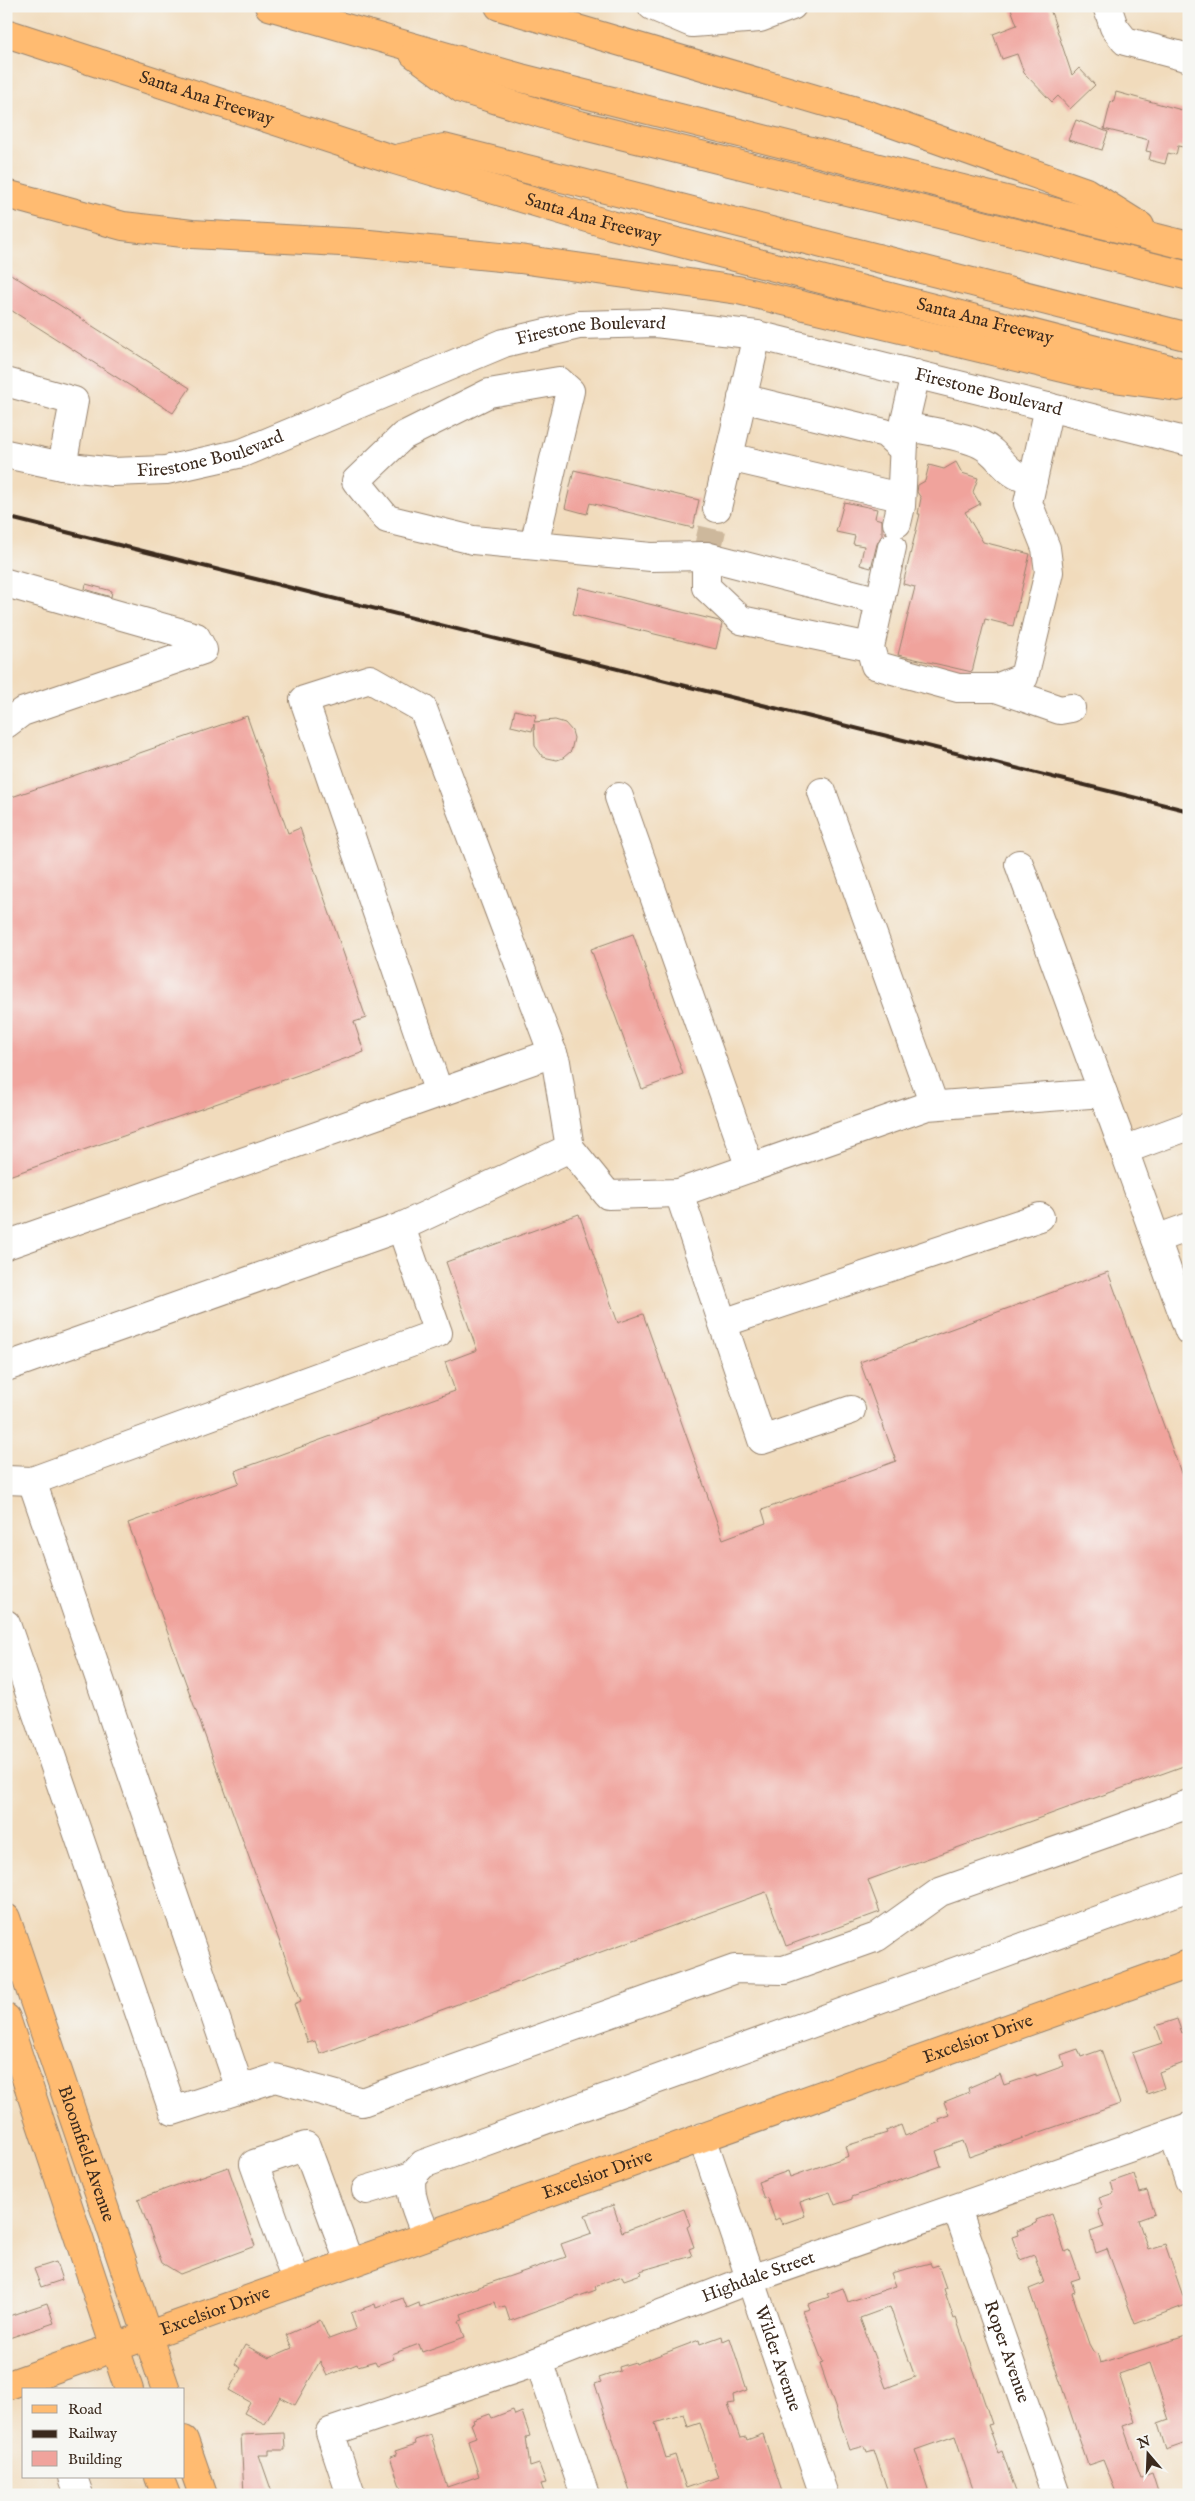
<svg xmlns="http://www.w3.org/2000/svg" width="1195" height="2501" font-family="'IM FELL English',serif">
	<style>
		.building { fill: #f0a39c; fill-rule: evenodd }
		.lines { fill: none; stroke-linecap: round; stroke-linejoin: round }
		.minor-tunnel { stroke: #cdb89c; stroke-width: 28; stroke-dasharray: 28 14; stroke-linecap: butt }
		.minor-casing { stroke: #96826d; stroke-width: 30 }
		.major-casing { stroke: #96826d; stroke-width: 30 }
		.highway-casing { stroke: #96826d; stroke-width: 30 }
		.minor { stroke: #fff; stroke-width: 28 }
		.major { stroke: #ffbb71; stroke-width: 28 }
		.highway { stroke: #ffbb71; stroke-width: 28 }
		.rail { stroke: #3b2a1e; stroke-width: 4 }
		.labels { text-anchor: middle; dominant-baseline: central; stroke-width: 4; stroke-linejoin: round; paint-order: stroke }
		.street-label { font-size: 18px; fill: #3b2a1e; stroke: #f6f6f2 }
	</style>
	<rect width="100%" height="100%" fill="#f6f6f2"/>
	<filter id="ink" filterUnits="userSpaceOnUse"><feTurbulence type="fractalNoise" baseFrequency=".02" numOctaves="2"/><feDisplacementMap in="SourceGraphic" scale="10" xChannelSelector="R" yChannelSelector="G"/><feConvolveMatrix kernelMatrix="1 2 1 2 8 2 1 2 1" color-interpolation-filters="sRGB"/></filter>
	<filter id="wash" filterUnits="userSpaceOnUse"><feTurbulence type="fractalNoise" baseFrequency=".0096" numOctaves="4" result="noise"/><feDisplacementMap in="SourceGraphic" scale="20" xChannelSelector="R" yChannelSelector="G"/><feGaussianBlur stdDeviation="1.12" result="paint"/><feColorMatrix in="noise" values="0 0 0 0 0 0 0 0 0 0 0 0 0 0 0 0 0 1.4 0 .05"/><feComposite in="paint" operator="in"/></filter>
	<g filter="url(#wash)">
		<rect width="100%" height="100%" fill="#f1dbbc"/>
		<g id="blocks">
			<!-- building -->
			<g class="building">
				<polygon points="1010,6 1049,6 1072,75 1079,68 1095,85 1070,109 1058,96 1052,102 1024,73 1017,54 1002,59 993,34 1017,25"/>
				<polygon points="1116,92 1189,112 1189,123 1183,147 1178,146 1176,155 1168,153 1165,164 1149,160 1151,152 1146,151 1149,140 1104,129 1111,101 1113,103"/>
				<polygon points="1076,120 1108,132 1102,150 1068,140"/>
				<polygon points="6,271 190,388 173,413 6,307"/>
				<polygon points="956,462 962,473 978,478 973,492 980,504 965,512 983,542 1030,554 1013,626 985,619 972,672 898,655 915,587 903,584 920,514 918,514 921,498 917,492 918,485 925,481 929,465 944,469"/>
				<polygon points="574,470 699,500 693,528 590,503 587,514 565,508"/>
				<polygon points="844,502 877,509 875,518 882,520 882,535 877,544 871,568 860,565 864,546 853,544 855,536 836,532"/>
				<polygon points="86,584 112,591 111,597 85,589"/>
				<polygon points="579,587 719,621 722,624 716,649 573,614"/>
				<polygon points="515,710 536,715 534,722 555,720 565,723 572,731 574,738 571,751 563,758 557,760 543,757 535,746 534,724 532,731 511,726"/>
				<polygon points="247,716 288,833 300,828 366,1018 354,1022 364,1052 6,1177 6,799"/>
				<polygon points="633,934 683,1074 642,1089 591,949"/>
				<polygon points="579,1214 618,1323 643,1314 723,1539 766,1523 762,1510 896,1461 860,1362 1108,1272 1189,1495 1189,1764 868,1880 880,1912 786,1946 766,1892 320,2054 315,2041 308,2043 294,2004 301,2001 128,1523 239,1483 235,1471 455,1391 445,1362 477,1350 446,1262"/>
				<polygon points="1177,2019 1182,2033 1189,2030 1189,2061 1159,2072 1164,2088 1147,2094 1132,2053 1162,2043 1156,2026"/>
				<polygon points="1078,2049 1081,2057 1101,2050 1120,2104 969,2157 963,2141 936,2151 941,2166 852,2197 852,2199 835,2205 830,2192 800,2202 805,2216 782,2224 779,2218 775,2220 767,2198 764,2199 758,2182 788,2171 790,2177 849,2156 846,2146 887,2133 886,2131 901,2125 905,2136 940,2122 938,2119 949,2115 944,2102 969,2092 968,2088 1000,2074 1004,2085 1036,2074 1036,2076 1064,2066 1061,2055"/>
				<polygon points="228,2167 255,2246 180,2274 162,2263 138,2199"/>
				<polygon points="1134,2174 1140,2193 1147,2191 1155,2214 1138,2220 1148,2249 1165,2244 1186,2305 1135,2324 1107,2249 1096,2253 1090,2232 1104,2227 1098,2210 1103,2208 1099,2198 1114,2193 1111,2182"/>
				<polygon points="613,2205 622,2232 684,2209 690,2225 687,2227 694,2247 689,2249 692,2256 640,2271 641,2274 624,2280 622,2276 595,2286 596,2290 510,2321 505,2306 497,2308 495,2302 461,2314 463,2320 459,2321 465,2337 422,2352 419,2344 392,2354 394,2359 377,2365 375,2361 358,2366 357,2364 327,2376 320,2361 295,2405 280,2397 265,2424 244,2413 250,2402 229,2390 241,2368 235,2364 245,2345 269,2358 292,2348 286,2335 320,2320 329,2339 356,2329 351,2313 375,2304 376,2308 403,2298 407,2308 419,2303 420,2307 566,2257 561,2244 592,2233 585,2215"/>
				<polygon points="1052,2214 1065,2252 1070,2250 1080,2278 1071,2281 1075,2292 1072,2293 1089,2344 1094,2353 1097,2352 1100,2363 1189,2335 1189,2442 1166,2450 1158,2424 1169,2420 1150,2363 1119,2374 1135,2422 1123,2426 1141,2477 1152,2473 1159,2495 1117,2495 1103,2460 1088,2465 1029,2289 1044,2283 1034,2255 1020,2260 1012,2237 1018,2235 1017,2231 1037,2223 1036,2220"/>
				<polygon points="56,2262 62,2280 41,2287 34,2269"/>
				<path d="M930 2263 932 2267 938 2265 946 2288 944 2289 954 2319 956 2318 992 2424 988 2425 998 2453 1002 2451 1016 2492 1007 2495H975L955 2436 915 2450 930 2495H889L874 2450 867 2452 865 2446 850 2450 820 2364 823 2363 803 2311 810 2309 808 2304 829 2297 827 2294 843 2288 848 2302 896 2286 891 2273ZM890 2307 915 2377 886 2388 860 2318Z"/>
				<polygon points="47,2303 54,2323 6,2339 6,2317"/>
				<path d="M722 2336 723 2341 730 2338 747 2390 733 2395 734 2403 728 2404 740 2438 746 2437 747 2440 763 2434 783 2495H631L595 2384 601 2382 599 2378 620 2371 619 2367 635 2362 636 2364 699 2340 700 2344ZM684 2414 688 2427 700 2423 718 2477 686 2488 675 2455 666 2458 655 2423Z"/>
				<polygon points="513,2410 515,2415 522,2412 530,2436 526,2437 530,2467 539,2464 546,2483 541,2484 545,2495 403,2495 390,2457 397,2455 395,2451 416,2444 415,2440 431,2435 447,2487 479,2476 469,2445 468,2440 476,2437 471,2424 474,2423 473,2420 490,2414 492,2418"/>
				<polygon points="284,2433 285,2450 269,2450 269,2455 259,2455 273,2495 244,2495 241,2435"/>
			</g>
		</g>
	</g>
	<g filter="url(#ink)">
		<use href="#blocks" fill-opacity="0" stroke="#96826d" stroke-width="1"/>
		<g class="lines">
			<!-- minor-tunnel -->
			<polyline class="minor-tunnel" points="706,556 717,508"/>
			<defs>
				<g id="minor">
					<polyline points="652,6 692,23 760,18 792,6"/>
					<polyline points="1107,6 1114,27 1125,41 1189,58"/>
					<polyline points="6,382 74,401 62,466"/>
					<polyline points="742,398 885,433 903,449"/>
					<path d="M905 426C925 431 962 435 980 444 1002 454 1002 475 1033 480"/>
					<path id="s1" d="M6 454 62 466 113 472 166 470 242 453 504 343 579 325 656 323 757 335 1189 442"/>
					<polyline points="729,457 900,497"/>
					<polyline points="717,508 757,335"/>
					<polyline points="897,523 901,506 905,421 916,374"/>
					<polyline points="534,545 570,391 559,381 489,393 403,436 356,481 387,519 473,540 651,557 706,556 880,601"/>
					<polyline points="892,547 870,647 875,665 958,688 996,688 1024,677 1049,572 1046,548 1028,503 1049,407"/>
					<polyline points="706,556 706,587 741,620 870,647"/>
					<polyline points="6,583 196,637 203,650 22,712 6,724"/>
					<polyline points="996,688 1060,710 1071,708"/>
					<polyline points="822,792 934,1105"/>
					<polyline points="619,797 750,1168"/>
					<polyline points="1019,864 1124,1150"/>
					<polyline points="439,1093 304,700 370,679 423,709 556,1062 570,1148 608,1195 679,1193 927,1106 1103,1093"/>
					<polyline points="1189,1126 1124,1150 1189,1331"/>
					<polyline points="679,1193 762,1440 851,1410"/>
					<polyline points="1156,1239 1189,1227"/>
					<polyline points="6,1245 553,1053"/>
					<polyline points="723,1323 1040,1217"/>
					<polyline points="6,1367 401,1227 570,1148"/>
					<polyline points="6,1480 32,1481 438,1333 401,1227"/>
					<polyline points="32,1481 240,2089"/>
					<polyline points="6,1624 173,2111 275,2078 362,2102 735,1969 784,1970 877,1937 940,1892 1189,1804"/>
					<polyline points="1173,2133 1189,2180"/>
					<path id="s2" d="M702 2137 824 2495"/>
					<path d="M412 2176C408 2196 419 2216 426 2235"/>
					<polyline points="366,2190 412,2176 423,2164 1189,1887"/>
					<path id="s3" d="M957 2209 1056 2495"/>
					<polyline points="296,2281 254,2164 306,2146 349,2262"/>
					<polyline points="539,2361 585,2495"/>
					<polyline points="73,2477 79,2495"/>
					<path id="s4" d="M351 2495 330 2432 539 2361 751 2279 1189 2127"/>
				</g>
				<g id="major">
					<path id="s5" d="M6 1918 166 2390"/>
					<polyline points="6,2018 129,2390"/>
					<path id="s6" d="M6 2386 1189 1964"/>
					<polyline points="184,2440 203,2495"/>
					<polyline points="159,2477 166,2495"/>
				</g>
				<g id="highway">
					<polyline points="269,6 521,78 1189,246"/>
					<polyline points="499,6 866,114 1086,192 1140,226"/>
					<path id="s7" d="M6 33 395 160 611 225 1189 374"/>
					<polyline points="414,54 462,89 572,123 1189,276"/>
					<polyline points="396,159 444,148 1189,337"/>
					<polyline points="6,194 123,226 192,234 359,243 520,259 738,290 1092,375 1178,387"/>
				</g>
			</defs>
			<!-- minor casing -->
			<use href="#minor" class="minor-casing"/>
			<!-- major casing -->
			<use href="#major" class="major-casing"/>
			<!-- highway casing -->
			<use href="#highway" class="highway-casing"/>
			<!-- minor -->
			<use href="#minor" class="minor"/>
			<!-- major -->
			<use href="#major" class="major"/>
			<!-- highway -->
			<use href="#highway" class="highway"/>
			<!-- rail -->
			<polyline class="rail" points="6,517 1189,811"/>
		</g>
	</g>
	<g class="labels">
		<!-- street labels -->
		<g class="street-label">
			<text stroke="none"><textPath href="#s7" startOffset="211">Santa Ana Freeway</textPath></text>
			<text stroke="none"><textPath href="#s7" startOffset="616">Santa Ana Freeway</textPath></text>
			<text stroke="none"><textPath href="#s7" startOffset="1021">Santa Ana Freeway</textPath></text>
			<text stroke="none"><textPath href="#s1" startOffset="612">Firestone Boulevard</textPath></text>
			<text stroke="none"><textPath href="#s1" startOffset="1018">Firestone Boulevard</textPath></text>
			<text stroke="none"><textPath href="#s1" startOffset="208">Firestone Boulevard</textPath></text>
			<text stroke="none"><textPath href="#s6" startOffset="1032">Excelsior Drive</textPath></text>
			<text stroke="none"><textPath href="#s5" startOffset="249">Bloomfield Avenue</textPath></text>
			<text stroke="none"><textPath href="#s6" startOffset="628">Excelsior Drive</textPath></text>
			<text stroke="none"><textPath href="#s4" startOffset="522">Highdale Street</textPath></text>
			<text stroke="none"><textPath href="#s6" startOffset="222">Excelsior Drive</textPath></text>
			<text stroke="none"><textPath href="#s3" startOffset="151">Roper Avenue</textPath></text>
			<text stroke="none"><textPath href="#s2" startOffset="234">Wilder Avenue</textPath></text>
		</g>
	</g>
	<!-- margin -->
	<rect width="1195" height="2501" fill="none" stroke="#f6f6f2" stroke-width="25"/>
	<!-- legend -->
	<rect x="22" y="2388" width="162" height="90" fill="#f6f6f2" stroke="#aba49d"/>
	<rect x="32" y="2405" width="25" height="8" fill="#ffbb71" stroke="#aba49d"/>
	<text x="68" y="2414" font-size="15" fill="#3b2a1e">Road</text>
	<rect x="32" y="2430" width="25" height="8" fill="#3b2a1e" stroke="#aba49d"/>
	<text x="68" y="2438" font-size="15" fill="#3b2a1e">Railway</text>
	<rect x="32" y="2451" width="25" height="15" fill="#f0a39c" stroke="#aba49d"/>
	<text x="68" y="2464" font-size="15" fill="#3b2a1e">Building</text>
	<!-- north arrow -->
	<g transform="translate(1148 2454) rotate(341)" stroke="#f6f6f2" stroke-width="4" paint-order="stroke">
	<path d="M0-4L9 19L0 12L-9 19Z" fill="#3b2a1e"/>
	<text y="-8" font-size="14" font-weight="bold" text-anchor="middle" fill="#3b2a1e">N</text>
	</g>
</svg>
